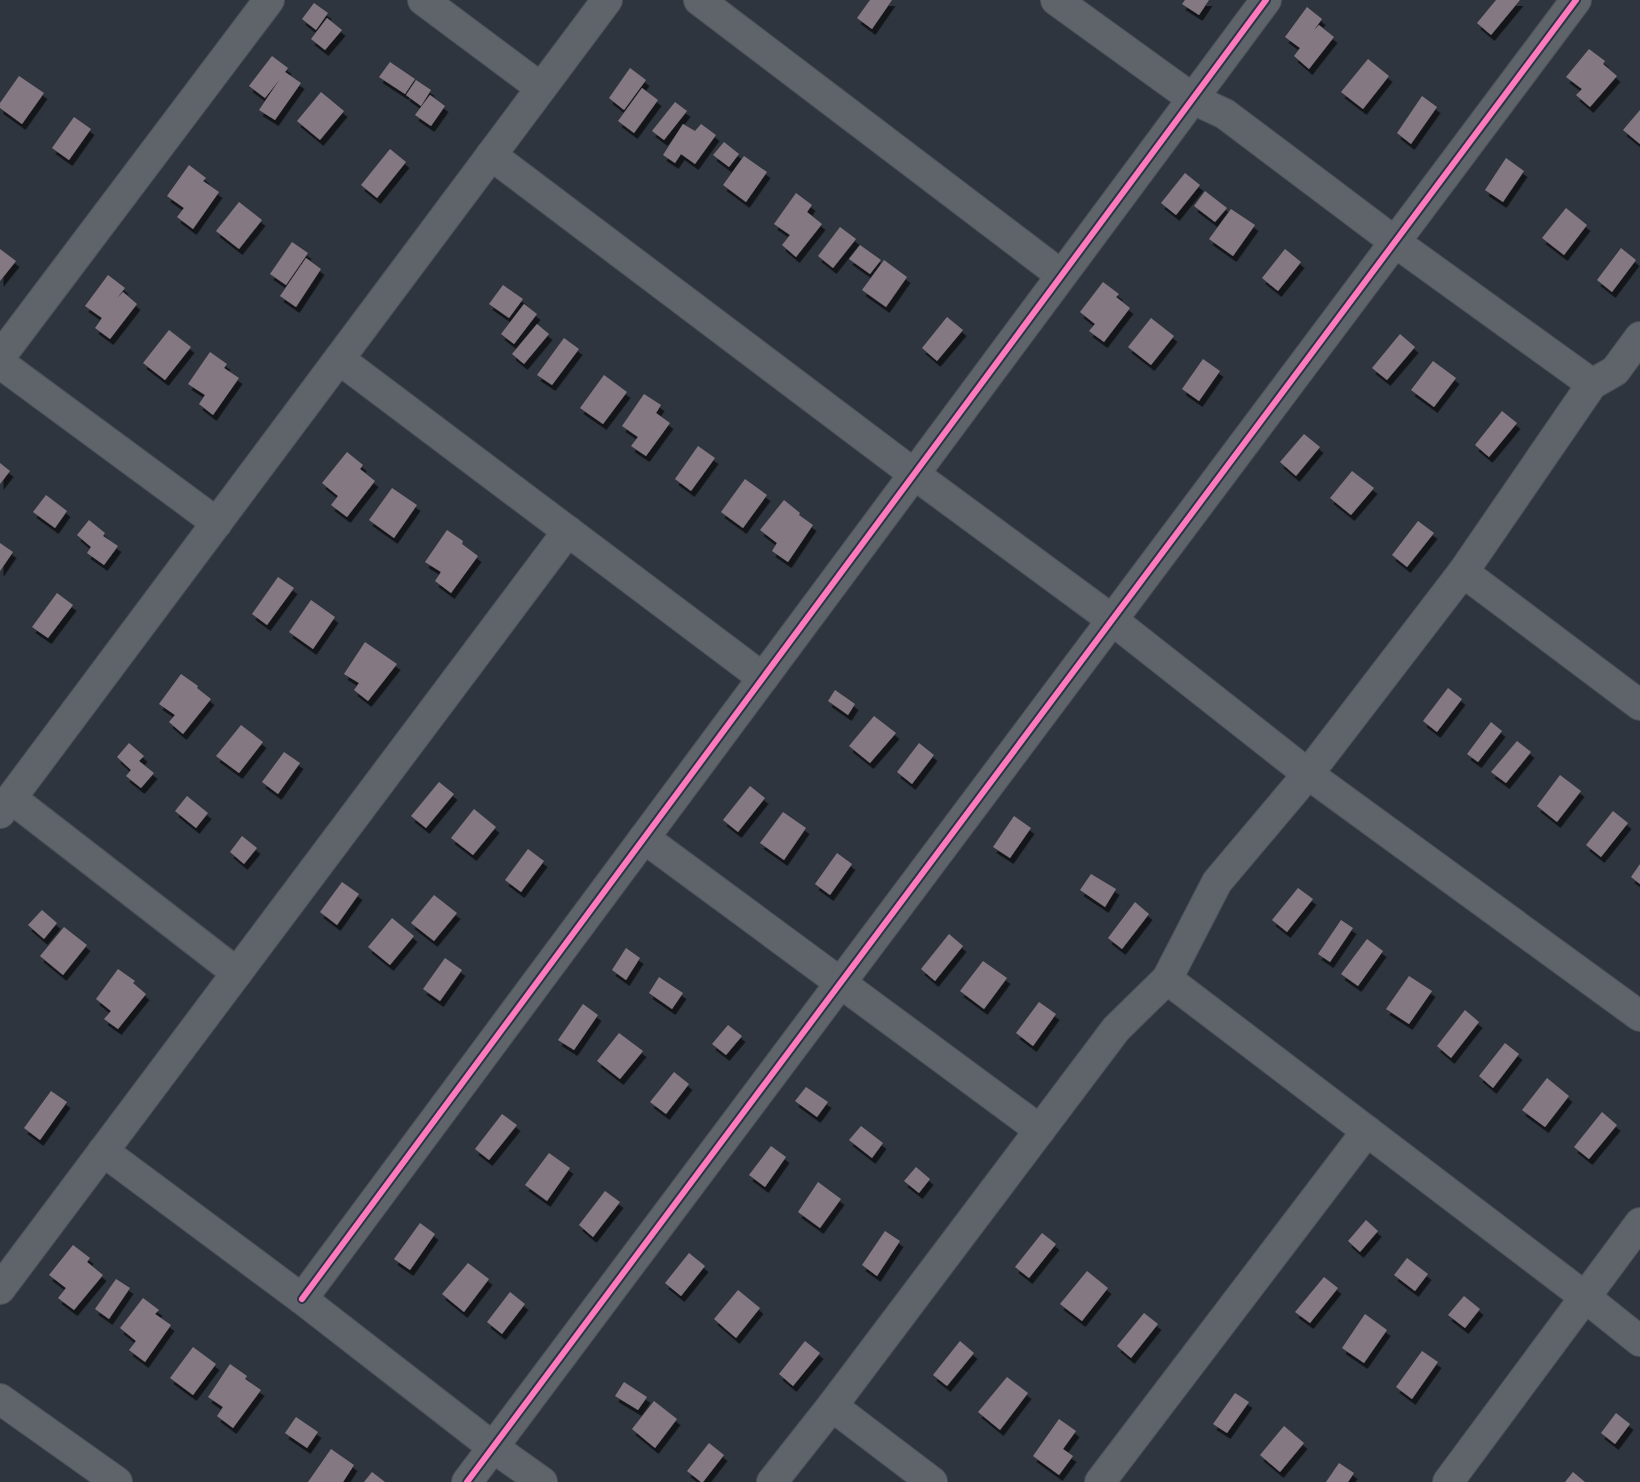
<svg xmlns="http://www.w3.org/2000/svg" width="1640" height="1482" font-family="'IBM Plex Sans',sans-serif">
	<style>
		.building { fill: #847983; filter: url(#shadow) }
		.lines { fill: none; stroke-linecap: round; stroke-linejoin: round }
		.minor-casing { stroke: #4d525a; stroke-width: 32 }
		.minor { stroke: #5f646a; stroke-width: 30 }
		.cycleway-casing { stroke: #293444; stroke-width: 10 }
		.cycleway { stroke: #fd7abc; stroke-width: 6 }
	</style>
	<defs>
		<filter id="shadow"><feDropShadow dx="3.5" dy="6" stdDeviation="0" flood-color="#0009"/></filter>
	</defs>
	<rect width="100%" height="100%" fill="#2f353e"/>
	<!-- building -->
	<g class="building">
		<polygon points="870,0 892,0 872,29 857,18"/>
		<polygon points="1185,0 1209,0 1199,15 1182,4"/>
		<polygon points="1496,0 1520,0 1491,35 1477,23"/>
		<polygon points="314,3 328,13 316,30 302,19"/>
		<polygon points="1307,7 1322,19 1314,30 1319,25 1334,37 1309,69 1294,56 1300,48 1285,37"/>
		<polygon points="327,18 342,30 325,50 311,39"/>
		<polygon points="1589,49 1605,61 1603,64 1617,76 1590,107 1576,95 1582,89 1566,77"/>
		<polygon points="272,56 288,68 285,72 301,83 275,120 259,110 280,79 265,98 249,86"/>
		<polygon points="1368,59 1389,76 1363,109 1341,92"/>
		<polygon points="390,62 415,79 405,94 379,77"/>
		<polygon points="630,68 646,80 624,110 609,98"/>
		<polygon points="19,76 44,93 22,124 0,108 0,103"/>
		<polygon points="416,80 431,90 421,106 406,95"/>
		<polygon points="642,88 658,100 634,133 618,121"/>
		<polygon points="321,92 344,111 320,140 297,121"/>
		<polygon points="430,95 445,106 431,126 415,115"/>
		<polygon points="1422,96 1437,107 1411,144 1397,133"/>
		<polygon points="675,102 687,111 664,140 652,131"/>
		<polygon points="1640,110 1640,144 1623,130"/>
		<polygon points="74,117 91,129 69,160 52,148"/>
		<polygon points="683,124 695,131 701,124 716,135 695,164 681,154 675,163 663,155"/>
		<polygon points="724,142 739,154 729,167 713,155"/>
		<polygon points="390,149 406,162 377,198 361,185"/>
		<polygon points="744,156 767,172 746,202 723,185"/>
		<polygon points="1506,158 1524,171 1503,202 1485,190"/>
		<polygon points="189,165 206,178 203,181 219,192 193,229 177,217 184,208 167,196"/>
		<polygon points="1185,173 1200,185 1176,215 1161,203"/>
		<polygon points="1205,191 1227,208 1215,222 1194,206"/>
		<polygon points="796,193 812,205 807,212 822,224 796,257 782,245 790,235 774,224"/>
		<polygon points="239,202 262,220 239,249 216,231"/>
		<polygon points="1566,208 1587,225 1564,255 1542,238"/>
		<polygon points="1231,209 1255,225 1233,256 1209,239"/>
		<polygon points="840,227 856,239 833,268 818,256"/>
		<polygon points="292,242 308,253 286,285 270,274"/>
		<polygon points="860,245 881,260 870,274 849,259"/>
		<polygon points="1621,248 1636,260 1612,292 1597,280"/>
		<polygon points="0,249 16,261 0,281"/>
		<polygon points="1285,249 1301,262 1278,291 1262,278"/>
		<polygon points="306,258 321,269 296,307 280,296"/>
		<polygon points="884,260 907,277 886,307 862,290"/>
		<polygon points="108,275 125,288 117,298 123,292 137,304 110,339 95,328 102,318 85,306"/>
		<polygon points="1103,282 1119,294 1116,297 1130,308 1104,342 1089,331 1095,324 1080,312"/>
		<polygon points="503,285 523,299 509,318 489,304"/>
		<polygon points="524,304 537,314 514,344 501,334"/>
		<polygon points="947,317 963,330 937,361 922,348"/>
		<polygon points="1151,318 1174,336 1151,365 1128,347"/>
		<polygon points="537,324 549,334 524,364 512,354"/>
		<polygon points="169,330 191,347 165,380 143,363"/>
		<polygon points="1400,334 1415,347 1387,380 1372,368"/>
		<polygon points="564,338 579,349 552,385 537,375"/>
		<polygon points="210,352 227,364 224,368 239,378 213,415 199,404 205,395 188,384"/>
		<polygon points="1203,359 1220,371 1199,401 1182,389"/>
		<polygon points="1433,361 1456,378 1434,407 1411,390"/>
		<polygon points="604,375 627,392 603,424 580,408"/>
		<polygon points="644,394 661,405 656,413 670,423 646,456 631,446 638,437 622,426"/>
		<polygon points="1502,411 1517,423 1489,457 1475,445"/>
		<polygon points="1304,434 1320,447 1296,476 1280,462"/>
		<polygon points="698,446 715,458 691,491 675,479"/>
		<polygon points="347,452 363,465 360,469 375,481 347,517 331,505 338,496 322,483"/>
		<polygon points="0,463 10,471 0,484"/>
		<polygon points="1352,471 1374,488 1351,515 1330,498"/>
		<polygon points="745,479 767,495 743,528 721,512"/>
		<polygon points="392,488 417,505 394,538 369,520"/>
		<polygon points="46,495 67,511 55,528 33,512"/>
		<polygon points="784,500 800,513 799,515 813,525 788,562 772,551 777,543 760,530"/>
		<polygon points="89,520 105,533 103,536 118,546 104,565 87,553 91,547 77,535"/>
		<polygon points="1418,521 1434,533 1407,567 1392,555"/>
		<polygon points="447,530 463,541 462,544 478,556 451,593 435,581 441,572 425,562"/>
		<polygon points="0,543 13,552 0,571"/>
		<polygon points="278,577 294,588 267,625 252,614"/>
		<polygon points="57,593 73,605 48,638 32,627"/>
		<polygon points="311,600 335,617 313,649 289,632"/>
		<polygon points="365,642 397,664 368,701 354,690 359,683 344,674"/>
		<polygon points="181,674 198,686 197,688 211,699 183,734 169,722 175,715 159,704"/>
		<polygon points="1448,688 1462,699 1437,732 1423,721"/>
		<polygon points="835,690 855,704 848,715 828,701"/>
		<polygon points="874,716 896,733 870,763 849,746"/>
		<polygon points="1491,722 1502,731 1478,762 1467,754"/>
		<polygon points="241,725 263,742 239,773 216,756"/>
		<polygon points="1517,741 1531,752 1506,783 1491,772"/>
		<polygon points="129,743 144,756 139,761 154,773 141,788 126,776 131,770 117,757"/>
		<polygon points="919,743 934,755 912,784 897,772"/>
		<polygon points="284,752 300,763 278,794 262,782"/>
		<polygon points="1560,775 1581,791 1557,822 1537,806"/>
		<polygon points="439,782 454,794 426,828 411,816"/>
		<polygon points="750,786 765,798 738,832 723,820"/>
		<polygon points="187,796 208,813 196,828 175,811"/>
		<polygon points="474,809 496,827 473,855 451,838"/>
		<polygon points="1613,811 1628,823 1601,857 1586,845"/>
		<polygon points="783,812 806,828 784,860 760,843"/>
		<polygon points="1014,816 1031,828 1010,858 993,847"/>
		<polygon points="242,836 257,848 244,864 230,852"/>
		<polygon points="528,849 544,861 521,892 505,880"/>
		<polygon points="837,853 852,864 830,895 815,884"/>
		<polygon points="1640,864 1640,884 1631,877"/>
		<polygon points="1091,874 1116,889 1105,907 1080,890"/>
		<polygon points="342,882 359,894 337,925 320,912"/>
		<polygon points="1298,888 1313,899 1287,932 1272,920"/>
		<polygon points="434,895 457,913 434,941 411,923"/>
		<polygon points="1135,902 1149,914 1122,949 1108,938"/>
		<polygon points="42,910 57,923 44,939 28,925"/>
		<polygon points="392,918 414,936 390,965 368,947"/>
		<polygon points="1341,920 1353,928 1330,962 1318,954"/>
		<polygon points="64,927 87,945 63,975 40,956"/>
		<polygon points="949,934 963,946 935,981 921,969"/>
		<polygon points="1367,939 1383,951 1358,986 1341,974"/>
		<polygon points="626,948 640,958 626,980 612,970"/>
		<polygon points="445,958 462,970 440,1001 423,989"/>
		<polygon points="983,961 1007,978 984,1009 960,991"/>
		<polygon points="118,969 135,981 133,983 146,994 118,1029 104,1019 111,1011 96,999"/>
		<polygon points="1409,976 1432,991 1409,1024 1386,1009"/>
		<polygon points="659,977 683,993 672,1009 649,993"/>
		<polygon points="1039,1002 1056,1014 1033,1046 1016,1033"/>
		<polygon points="583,1004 598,1015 574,1050 558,1040"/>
		<polygon points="1465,1010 1479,1022 1451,1058 1437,1046"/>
		<polygon points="728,1025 742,1036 726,1055 712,1044"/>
		<polygon points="619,1033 643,1051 620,1079 597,1061"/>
		<polygon points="1505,1043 1519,1054 1493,1088 1479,1076"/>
		<polygon points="674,1072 689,1084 666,1114 650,1102"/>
		<polygon points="1547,1078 1569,1096 1545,1127 1522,1110"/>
		<polygon points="806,1087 828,1102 817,1117 795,1101"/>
		<polygon points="51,1091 67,1102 40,1140 24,1128"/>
		<polygon points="1602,1112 1617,1125 1589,1159 1574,1147"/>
		<polygon points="502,1114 517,1125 489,1160 475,1149"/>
		<polygon points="861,1126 883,1143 872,1158 849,1140"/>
		<polygon points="771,1146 786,1157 765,1187 749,1175"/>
		<polygon points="549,1153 570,1168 547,1201 525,1185"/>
		<polygon points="916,1167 930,1179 919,1193 904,1181"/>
		<polygon points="818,1182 841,1199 820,1228 798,1212"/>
		<polygon points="605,1191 620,1202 593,1237 579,1225"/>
		<polygon points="1366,1220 1378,1231 1360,1252 1348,1241"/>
		<polygon points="420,1223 435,1234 410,1270 394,1259"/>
		<polygon points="885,1231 900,1241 877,1276 862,1265"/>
		<polygon points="1042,1233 1056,1244 1029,1278 1015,1267"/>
		<polygon points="73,1245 90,1258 87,1262 103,1275 74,1310 58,1298 66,1288 49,1275"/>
		<polygon points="689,1253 705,1266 681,1296 665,1283"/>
		<polygon points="1407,1258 1428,1274 1415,1291 1394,1275"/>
		<polygon points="468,1263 489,1279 464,1312 442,1294"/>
		<polygon points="1087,1271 1108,1288 1082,1321 1060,1304"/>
		<polygon points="1324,1277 1338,1288 1310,1323 1295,1312"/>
		<polygon points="116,1279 130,1288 109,1319 95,1309"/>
		<polygon points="738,1290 760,1308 736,1338 714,1319"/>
		<polygon points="510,1292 525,1304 502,1334 487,1322"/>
		<polygon points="1464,1296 1480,1309 1465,1328 1448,1315"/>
		<polygon points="143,1298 159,1310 155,1314 171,1325 145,1362 129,1350 136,1341 120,1328"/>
		<polygon points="1144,1313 1158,1324 1131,1358 1117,1346"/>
		<polygon points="1365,1314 1387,1330 1364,1363 1342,1348"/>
		<polygon points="805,1341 820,1353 793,1386 779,1374"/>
		<polygon points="960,1341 974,1353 947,1386 933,1375"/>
		<polygon points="193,1347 216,1364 193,1395 170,1378"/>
		<polygon points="1422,1351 1438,1362 1412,1399 1396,1387"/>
		<polygon points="230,1364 247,1376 245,1379 261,1390 233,1428 217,1416 223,1407 208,1397"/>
		<polygon points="1007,1377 1028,1393 1000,1430 978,1412"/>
		<polygon points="624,1382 647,1397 638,1410 615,1396"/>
		<polygon points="1235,1393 1249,1402 1227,1433 1213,1424"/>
		<polygon points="654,1401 677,1419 655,1448 632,1429"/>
		<polygon points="1616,1413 1630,1424 1615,1444 1601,1433"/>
		<polygon points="296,1417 318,1432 307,1448 285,1433"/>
		<polygon points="1059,1419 1076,1431 1063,1449 1073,1456 1059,1475 1033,1456"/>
		<polygon points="1284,1426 1304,1443 1280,1472 1260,1455"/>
		<polygon points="709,1443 724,1455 703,1482 701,1482 687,1471"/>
		<polygon points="331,1449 354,1465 343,1482 308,1482"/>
		<polygon points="1339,1463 1354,1473 1348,1482 1326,1482"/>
		<polygon points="372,1472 385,1482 364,1482"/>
		<polygon points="1573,1472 1585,1482 1565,1482"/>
	</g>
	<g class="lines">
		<defs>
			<g id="minor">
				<polyline points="423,0 541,88"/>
				<polyline points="699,0 1061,275"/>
				<polyline points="1056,0 1193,99 1225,114 1395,242 1592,384"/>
				<polyline points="491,155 914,474 1111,619 1308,774 1640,1016"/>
				<polyline points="0,357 269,0"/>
				<polyline points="339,359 763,678"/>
				<polyline points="0,363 217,523"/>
				<polyline points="1463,572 1640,705"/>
				<polyline points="11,798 237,973"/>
				<polyline points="0,813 607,0"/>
				<polyline points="644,838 1040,1130"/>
				<polyline points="1167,979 1585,1297 1640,1341"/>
				<polyline points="103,1151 302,1299 494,1448 542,1482"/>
				<polyline points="0,1289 568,531"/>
				<polyline points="302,1299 1266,0"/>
				<polyline points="0,1399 117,1482"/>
				<polyline points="832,1406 932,1482"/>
				<polyline points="467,1482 1576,0"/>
				<polyline points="772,1482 832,1406 1116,1029 1167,979 1217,882 1308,774 1463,572 1592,384 1615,371 1640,337"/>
				<polyline points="1100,1482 1367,1131"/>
				<polyline points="1448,1482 1640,1223"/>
			</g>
		</defs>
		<!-- minor casing -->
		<use href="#minor" class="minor-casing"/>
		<!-- minor -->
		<use href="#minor" class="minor"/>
		<defs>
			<g id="cycleway">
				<polyline points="302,1299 1266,0"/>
				<polyline points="467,1482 1576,0"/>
			</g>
		</defs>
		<!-- cycleway casing -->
		<use href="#cycleway" class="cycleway-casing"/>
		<!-- cycleway -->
		<use href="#cycleway" class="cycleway"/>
	</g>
</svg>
